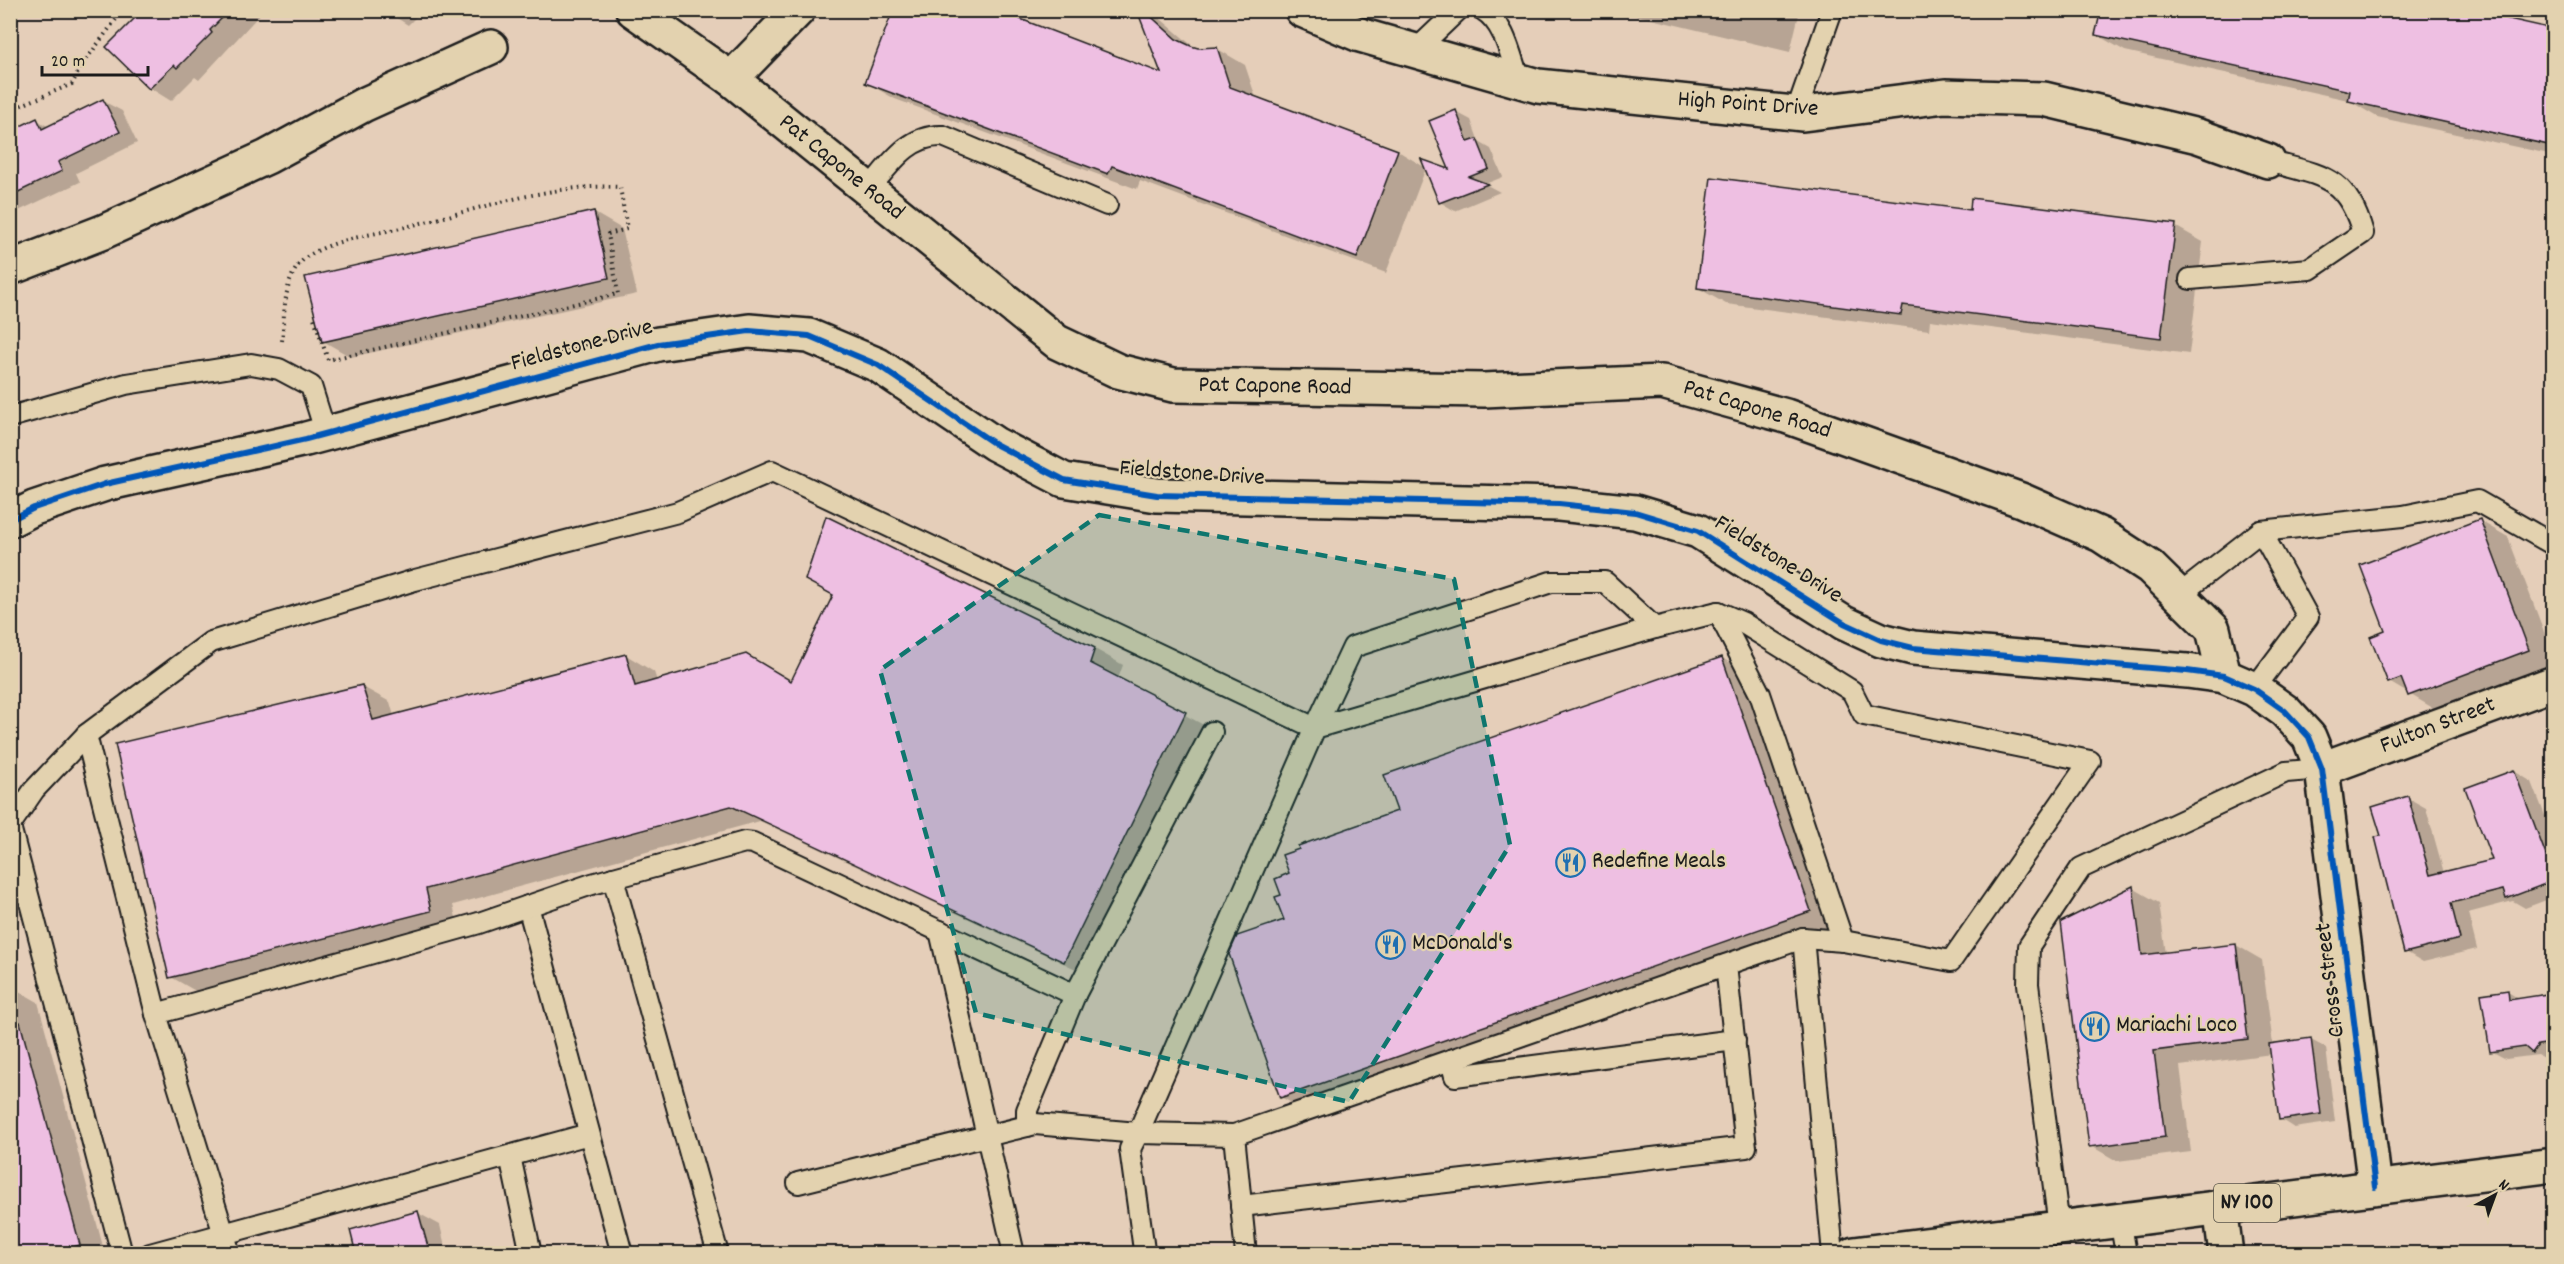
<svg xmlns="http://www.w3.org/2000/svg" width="2564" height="1264" font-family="Dekko,sans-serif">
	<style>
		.shadow { fill: #0003 }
		.building { fill: #eebfe2; stroke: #1c1c1c; stroke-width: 1.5 }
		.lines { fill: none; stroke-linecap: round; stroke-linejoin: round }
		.service-casing { stroke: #1c1c1c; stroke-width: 24 }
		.minor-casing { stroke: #1c1c1c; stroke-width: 38 }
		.primary-casing { stroke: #1c1c1c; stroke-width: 38 }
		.path { stroke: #1c1c1c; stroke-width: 4; stroke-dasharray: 1.5 4.5; stroke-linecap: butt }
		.service { stroke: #e3d2af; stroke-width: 20 }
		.minor { stroke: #e3d2af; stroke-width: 33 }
		.primary { stroke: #e3d2af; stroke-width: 33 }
		.cycleway-casing { stroke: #e3d2af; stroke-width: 10 }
		.cycleway { stroke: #0057b8; stroke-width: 6 }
		.marked { fill: #0f766e; fill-opacity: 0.2; stroke: #0f766e; stroke-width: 4.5; stroke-dasharray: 12 8; stroke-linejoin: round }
		.labels { text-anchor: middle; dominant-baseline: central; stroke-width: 4.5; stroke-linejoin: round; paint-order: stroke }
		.shield { fill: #e3d2af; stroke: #585348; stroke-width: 1.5 }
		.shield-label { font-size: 22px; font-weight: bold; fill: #1c1c1c }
		.street-label { font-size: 24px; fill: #1c1c1c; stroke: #e3d2af }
		.poi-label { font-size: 24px; fill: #1c1c1c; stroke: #e3d2af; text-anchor: start }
	</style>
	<rect width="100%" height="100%" fill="#e5ceb9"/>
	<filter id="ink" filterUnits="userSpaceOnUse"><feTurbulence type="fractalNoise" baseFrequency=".0167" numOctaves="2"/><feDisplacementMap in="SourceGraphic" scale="12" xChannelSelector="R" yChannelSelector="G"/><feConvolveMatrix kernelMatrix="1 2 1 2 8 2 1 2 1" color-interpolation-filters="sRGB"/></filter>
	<g filter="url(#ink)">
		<!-- shadow -->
		<g class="shadow">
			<polygon points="145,10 264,10 199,80 195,77 171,101 150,88"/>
			<polygon points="384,10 423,10 408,25"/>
			<polygon points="1139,10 1146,10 1162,20 1195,48 1216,48 1245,65 1256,98 1398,151 1426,168 1386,273 1140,181 1137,189 895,99 867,83 1163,75"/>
			<polygon points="1613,10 1800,10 1790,52"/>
			<polygon points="2462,10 2554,31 2554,155 2377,117 2348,100 2125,51 2097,35"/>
			<polygon points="103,101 122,111 137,143 76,173 80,182 10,215 10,133 37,120 49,127"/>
			<polygon points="1456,112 1471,120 1479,142 1491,149 1503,177 1485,184 1500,192 1455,211 1440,202 1452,172"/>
			<polygon points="593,212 622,229 637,294 351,357 323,341"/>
			<polygon points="1971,212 2175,226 2203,242 2189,354 1930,320 1929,330 1726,304 1698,288"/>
			<polygon points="2480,521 2508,537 2554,658 2554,667 2438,711 2389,682 2387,632"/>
			<polygon points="1095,649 1123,665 1118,679 1213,730 1093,977 760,821 453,905 458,926 199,993 171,977 361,686 390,702 394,716 626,655 654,672 657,681 792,682"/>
			<polygon points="1722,658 1750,674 1838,927 1309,1113 1281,1097 1286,921 1283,896 1291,874 1399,812"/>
			<polygon points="2514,771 2532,782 2554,839 2554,897 2525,908 2513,901 2468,913 2477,949 2423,962 2406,952 2382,837 2408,798 2426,808 2444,873 2494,861"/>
			<polygon points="2133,888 2159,903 2166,954 2236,945 2262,960 2273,1045 2311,1040 2326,1048 2335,1122 2294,1128 2280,1119 2272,1054 2180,1066 2191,1152 2117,1161 2091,1146"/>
			<polygon points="10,986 38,1002 105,1254 10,1254"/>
			<polygon points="2508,992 2521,1000 2554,995 2554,1052 2547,1060 2538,1055 2506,1059 2491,1051"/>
			<polygon points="418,1213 440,1225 445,1246 451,1254 358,1254"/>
		</g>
		<!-- building -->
		<g class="building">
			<polygon points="143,10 230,10 210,30 212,33 177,68 174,65 149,89 106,47"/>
			<polygon points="893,10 997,10 1161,73 1137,10 1144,10 1176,39 1191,46 1198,48 1217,47 1230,87 1398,150 1357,258 1112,166 1108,174 865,83"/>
			<polygon points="2101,10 2469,10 2553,29 2553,146 2348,101 2350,91 2095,35"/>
			<polygon points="103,99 120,132 58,162 62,171 10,196 10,131 37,118 42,129"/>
			<polygon points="1456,110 1468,142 1477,139 1489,169 1469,177 1488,184 1439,203 1421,159 1449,169 1429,121"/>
			<polygon points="1711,177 1970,210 1971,198 2176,224 2161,338 1903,305 1901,315 1697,288"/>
			<polygon points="594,211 609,278 322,342 305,277"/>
			<polygon points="826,516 1095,648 1090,663 1186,712 1064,962 731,806 426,889 431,911 169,978 115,744 362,685 373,720 626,654 635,686 746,654 791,681 833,595 805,580"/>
			<polygon points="2480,519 2529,650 2408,696 2401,678 2388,683 2370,637 2385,631 2360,565"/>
			<polygon points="1722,657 1811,911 1280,1098 1229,954 1237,936 1284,920 1275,897 1281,895 1275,879 1289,873 1282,855 1299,849 1298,846 1397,811 1384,775"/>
			<polygon points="2514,770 2553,874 2553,881 2506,899 2503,890 2451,903 2460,939 2404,953 2375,837 2381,836 2372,807 2408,796 2430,875 2492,860 2465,788"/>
			<polygon points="2133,886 2142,955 2236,944 2248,1039 2154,1051 2165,1137 2089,1147 2061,922"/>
			<polygon points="2508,990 2509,1000 2553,993 2553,1043 2538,1045 2532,1053 2525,1047 2490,1052 2481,994"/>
			<polygon points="20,1022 80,1245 50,1254 10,1254 10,1023"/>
			<polygon points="2311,1038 2321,1114 2279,1120 2269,1044"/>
			<polygon points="418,1211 430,1254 356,1254 350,1230"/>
		</g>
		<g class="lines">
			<defs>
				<g id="service">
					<path d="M1483 10C1505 23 1511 58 1519 80"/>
					<polyline points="1415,51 1458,10"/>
					<polyline points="1796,113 1832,10"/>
					<path d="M868 190C889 166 908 134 943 136L1107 205"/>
					<path d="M2190 279 2310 269 2363 233C2346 174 2321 176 2268 161"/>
					<polyline points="10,417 126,384 251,364 279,369 311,386 326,434"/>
					<polyline points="2179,595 2261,531 2403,516 2477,501 2554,545"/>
					<polyline points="1718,612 1760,694 1843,941"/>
					<polyline points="2254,689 2308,617 2261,531"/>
					<polyline points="86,735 211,642 415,580 678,512 772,471 1315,728 1353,647 1551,582 1605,582 1655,628"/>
					<polyline points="10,825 34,790 86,735 156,1014 230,1254"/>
					<polyline points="10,826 122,1254"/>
					<polyline points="613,878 718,1254"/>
					<polyline points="528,906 622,1254"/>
					<polyline points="940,931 1014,1254"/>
					<polyline points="1803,938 1833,1254"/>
					<polyline points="156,1014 479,923 592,884 745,842 753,843 1075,995"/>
					<polyline points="1451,1060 1455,1076 1735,1040"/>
					<polyline points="1027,1126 1027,1110 1075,995 1212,732"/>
					<polyline points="1234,1135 1246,1254"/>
					<polyline points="510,1156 531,1254"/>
					<polyline points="798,1183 1035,1124 1138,1133 1234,1135 1803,938 1843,941 1951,961 2090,761 1864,715 1852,691 1743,623 1718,612 1655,628 1315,728 1138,1133 1130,1149 1144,1250"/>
					<polyline points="1241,1206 1746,1147 1726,965"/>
					<polyline points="2120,1219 2126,1254"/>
					<polyline points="2059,1227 2028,984 2029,946 2081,868 2286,772 2322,769"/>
					<polyline points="150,1254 589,1134"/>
				</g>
				<g id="minor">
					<polyline points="633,10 731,79 1057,342 1118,371 1173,385 1484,390 1662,382 1786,416 2021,500 2101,535 2150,567 2213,629 2224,676"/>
					<polyline points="1302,10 1360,35 1538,86 1803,114 1945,96 2044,99 2198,136 2268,161"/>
					<polyline points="731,79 798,10"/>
					<polyline points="10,268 103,232 267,157 363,105 491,47"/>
					<polyline points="10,520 34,508 105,484 306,439 658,344 749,331 809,336 878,365 995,444 1064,480 1157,495 1559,504 1635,512 1698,531 1844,623 1881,640 1913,648 2187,671 2224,676 2254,689 2285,711 2309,737 2322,769 2375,1187"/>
					<polyline points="2322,769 2554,683"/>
					<polyline points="2220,1206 2226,1254"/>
				</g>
				<polyline id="primary" points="1854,1254 2554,1165"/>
			</defs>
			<!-- service casing -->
			<use href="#service" class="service-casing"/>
			<!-- minor casing -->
			<use href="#minor" class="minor-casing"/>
			<!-- primary casing -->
			<use href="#primary" class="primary-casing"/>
			<!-- path -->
			<g class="path">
				<polyline points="10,110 72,84 82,65 123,10"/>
				<path d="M282 341C285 314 282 274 308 256 336 238 378 234 409 226 477 210 550 183 620 187L627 229 608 234 618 294 328 360 314 318"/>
			</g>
			<!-- service -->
			<use href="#service" class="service"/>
			<!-- minor -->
			<use href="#minor" class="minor"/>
			<!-- primary -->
			<use href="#primary" class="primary"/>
			<defs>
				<polyline id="cycleway" points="10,520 34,508 105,484 306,439 658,344 749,331 809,336 878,365 995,444 1064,480 1157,495 1559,504 1635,512 1698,531 1844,623 1881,640 1913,648 2187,671 2224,676 2254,689 2285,711 2309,737 2322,769 2375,1187"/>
			</defs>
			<!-- cycleway casing -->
			<use href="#cycleway" class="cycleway-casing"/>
			<!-- cycleway -->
			<use href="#cycleway" class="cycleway"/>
		</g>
	</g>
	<!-- marked area -->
	<path class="marked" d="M1099 515 1454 579 1510 845 1349 1102 976 1013 880 670Z"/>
	<!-- icons -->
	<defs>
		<symbol id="restaurant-ring" viewBox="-11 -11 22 22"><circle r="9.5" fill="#e3d2af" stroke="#1f6fb2" stroke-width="1.5"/><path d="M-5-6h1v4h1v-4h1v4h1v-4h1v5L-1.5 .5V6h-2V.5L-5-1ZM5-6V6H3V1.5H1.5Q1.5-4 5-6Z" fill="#1f6fb2"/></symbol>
	</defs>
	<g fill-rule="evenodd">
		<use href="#restaurant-ring" x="1554" y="846" width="33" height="33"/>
		<use href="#restaurant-ring" x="1374" y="928" width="33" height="33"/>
		<use href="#restaurant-ring" x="2078" y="1010" width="33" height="33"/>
	</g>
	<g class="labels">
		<!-- shield labels -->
		<rect class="shield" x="2214" y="1184" width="66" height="38" rx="4.5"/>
		<g class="shield-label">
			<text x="2247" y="1203">NY 100</text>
		</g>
		<!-- street labels -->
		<g class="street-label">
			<text transform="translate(1748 105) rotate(4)">High Point Drive</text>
			<text transform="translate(841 168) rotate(39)">Pat Capone Road</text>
			<text transform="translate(582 346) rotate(-15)">Fieldstone Drive</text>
			<text transform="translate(1275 387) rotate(1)">Pat Capone Road</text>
			<text transform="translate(1757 410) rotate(17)">Pat Capone Road</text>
			<text transform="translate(1192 474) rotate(4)">Fieldstone Drive</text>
			<text transform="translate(1778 560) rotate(32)">Fieldstone Drive</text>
			<text transform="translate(2438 726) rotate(-21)">Fulton Street</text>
			<text transform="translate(2331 980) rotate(-97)">Cross Street</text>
		</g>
		<!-- poi labels -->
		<g class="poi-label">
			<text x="1592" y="862">Redefine Meals</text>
			<text x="1412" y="944">McDonald's</text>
			<text x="2116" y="1026">Mariachi Loco</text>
		</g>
	</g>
	<!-- margin -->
	<rect width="2564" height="1264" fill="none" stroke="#e3d2af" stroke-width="36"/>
	<rect x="18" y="18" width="2528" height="1228" fill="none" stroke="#1c1c1c" stroke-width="2" filter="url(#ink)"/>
	<!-- north arrow -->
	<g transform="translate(2495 1195) rotate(41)" stroke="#e3d2af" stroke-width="4.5" paint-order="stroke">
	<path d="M0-4.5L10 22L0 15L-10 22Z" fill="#1c1c1c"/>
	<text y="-9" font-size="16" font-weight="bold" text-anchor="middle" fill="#1c1c1c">N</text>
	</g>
	<!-- scale -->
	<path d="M42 66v9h106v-9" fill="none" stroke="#1c1c1c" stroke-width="3"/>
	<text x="51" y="66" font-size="18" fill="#1c1c1c" stroke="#e3d2af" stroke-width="4.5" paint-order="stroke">20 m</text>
</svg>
